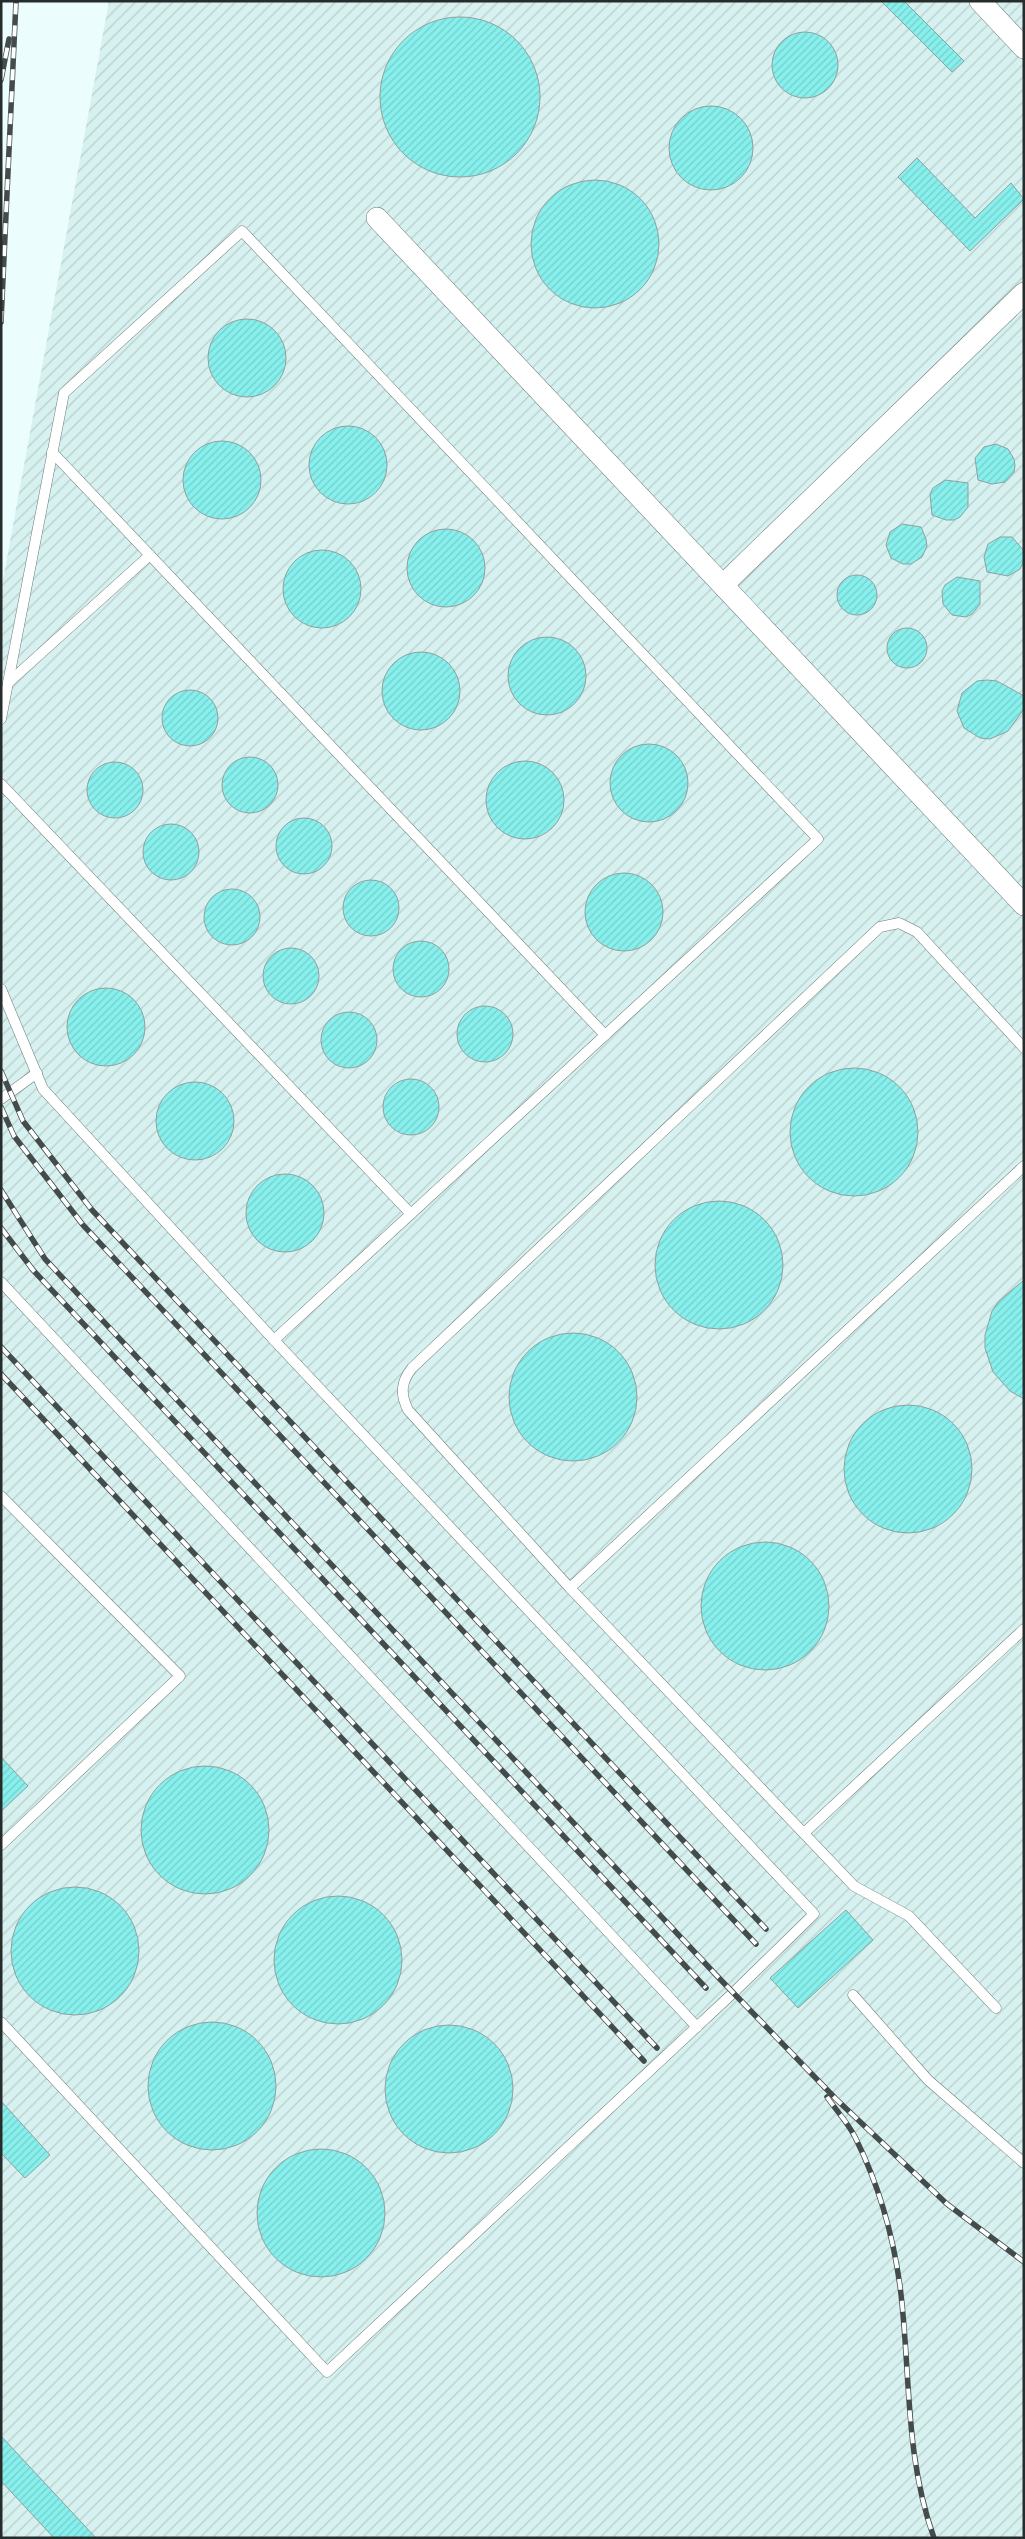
<svg xmlns="http://www.w3.org/2000/svg" width="1025" height="2539" font-family="'Sofia Sans Condensed',sans-serif">
	<style>
		.industrial { fill: url(#industrial-furrows) }
		.building { fill: url(#building-hatch); stroke: #90a09f }
		.lines { fill: none; stroke-linecap: round; stroke-linejoin: round }
		.lane-casing { stroke: #697978; stroke-width: 11 }
		.street-casing { stroke: #697978; stroke-width: 22 }
		.lane { stroke: #fff; stroke-width: 10 }
		.street { stroke: #fff; stroke-width: 21 }
		.rail-casing { stroke: #434c4b; stroke-width: 5.5 }
		.rail { stroke: #fff; stroke-width: 4; stroke-dasharray: 11; stroke-linecap: butt }
	</style>
	<defs>
		<pattern id="industrial-furrows" width="10" height="10" patternUnits="userSpaceOnUse" patternTransform="scale(1.25)"><rect width="10" height="10" fill="#d6f1ef"/><path d="M-1 1l2-2M0 10L10 0M9 11l2-2" fill="none" stroke="#b8cfcd"/></pattern>
		<pattern id="building-hatch" width="6" height="6" patternUnits="userSpaceOnUse" patternTransform="scale(1.25)"><rect width="6" height="6" fill="#87f0ec"/><path d="M-1 1l2-2M0 6l6-6M5 7l2-2" fill="none" stroke="#74cecb"/></pattern>
	</defs>
	<rect width="100%" height="100%" fill="#ebfefd"/>
	<!-- industrial -->
	<polygon class="industrial" points="109,1 1024,1 1024,2538 1,2538 1,591"/>
	<!-- building -->
	<g class="building">
		<polygon points="881,1 904,1 964,61 952,72"/>
		<circle cx="460" cy="97" r="80"/>
		<circle cx="805" cy="65" r="33"/>
		<circle cx="711" cy="148" r="42"/>
		<polygon points="917,158 975,218 1011,183 1024,199 970,251 898,177"/>
		<circle cx="595" cy="244" r="64"/>
		<circle cx="247" cy="358" r="39"/>
		<circle cx="348" cy="465" r="39"/>
		<circle cx="222" cy="480" r="39"/>
		<polygon points="996,444 1008,449 1014,459 1015,466 1014,472 1005,482 992,484 978,480 975,458 984,447"/>
		<polygon points="945,480 968,483 968,507 960,517 954,520 946,520 932,515 930,494 933,488"/>
		<polygon points="902,524 921,527 926,539 927,546 922,557 911,564 903,564 891,558 886,545 890,532"/>
		<circle cx="446" cy="568" r="39"/>
		<polygon points="1000,537 1012,537 1024,551 1024,560 1020,569 1008,576 987,572 984,557 988,544"/>
		<circle cx="322" cy="589" r="39"/>
		<circle cx="857" cy="595" r="20"/>
		<polygon points="957,577 980,581 980,604 972,614 966,617 952,615 943,604 942,591 945,585"/>
		<circle cx="907" cy="648" r="20"/>
		<circle cx="547" cy="676" r="39"/>
		<circle cx="421" cy="691" r="39"/>
		<polygon points="987,680 997,681 1024,696 1024,709 1008,731 990,739 980,738 964,728 957,711 962,693 977,681"/>
		<circle cx="190" cy="718" r="28"/>
		<circle cx="649" cy="783" r="39"/>
		<circle cx="250" cy="785" r="28"/>
		<circle cx="525" cy="800" r="39"/>
		<circle cx="115" cy="790" r="28"/>
		<circle cx="304" cy="846" r="28"/>
		<circle cx="171" cy="852" r="28"/>
		<circle cx="624" cy="912" r="39"/>
		<circle cx="371" cy="908" r="28"/>
		<circle cx="232" cy="917" r="28"/>
		<circle cx="421" cy="969" r="28"/>
		<circle cx="291" cy="976" r="28"/>
		<circle cx="106" cy="1027" r="39"/>
		<circle cx="485" cy="1034" r="28"/>
		<circle cx="349" cy="1040" r="28"/>
		<circle cx="854" cy="1132" r="64"/>
		<circle cx="411" cy="1107" r="28"/>
		<circle cx="195" cy="1121" r="39"/>
		<circle cx="285" cy="1213" r="39"/>
		<circle cx="719" cy="1265" r="64"/>
		<polygon points="1024,1280 1024,1399 1010,1391 993,1372 985,1348 985,1335 992,1311 999,1301"/>
		<circle cx="573" cy="1397" r="64"/>
		<circle cx="908" cy="1469" r="64"/>
		<circle cx="765" cy="1606" r="64"/>
		<polygon points="1,1757 28,1786 1,1811"/>
		<circle cx="205" cy="1830" r="64"/>
		<circle cx="75" cy="1951" r="64"/>
		<circle cx="338" cy="1960" r="64"/>
		<polygon points="846,1910 873,1940 798,2008 770,1978"/>
		<circle cx="212" cy="2086" r="64"/>
		<circle cx="449" cy="2089" r="64"/>
		<polygon points="1,2101 50,2155 25,2178 1,2153"/>
		<circle cx="321" cy="2213" r="64"/>
		<polygon points="1,2436 96,2538 54,2538 1,2481"/>
	</g>
	<g class="lines">
		<defs>
			<g id="lane">
				<polyline points="52,452 605,1035"/>
				<polyline points="8,683 150,555"/>
				<polyline points="1,719 64,393 242,231 818,839 274,1340"/>
				<polyline points="1,784 411,1214"/>
				<polyline points="1,989 43,1089 274,1340 814,1914 733,1993 327,2372 1,2022"/>
				<path d="M1024 1048 917 932 899 923 880 927 412 1368C401 1382 400 1394 408 1410L570 1588 1024 1166"/>
				<polyline points="1,1099 37,1073"/>
				<polyline points="1,1282 697,2027"/>
				<polyline points="1,1496 180,1676 1,1845"/>
				<polyline points="570,1588 854,1886 909,1916 996,2008"/>
				<polyline points="804,1833 1024,1629"/>
				<polyline points="853,1995 928,2080 1024,2163"/>
			</g>
			<g id="street">
				<polyline points="980,1 1024,48"/>
				<polyline points="377,218 1024,905"/>
				<polyline points="723,585 1024,293"/>
			</g>
		</defs>
		<!-- lane casing -->
		<use href="#lane" class="lane-casing"/>
		<!-- street casing -->
		<use href="#street" class="street-casing"/>
		<!-- lane -->
		<use href="#lane" class="lane"/>
		<!-- street -->
		<use href="#street" class="street"/>
		<defs>
			<g id="rail">
				<polyline points="1,80 9,39"/>
				<polyline points="1,322 16,1"/>
				<polyline points="1,1071 23,1121 92,1210 766,1929"/>
				<polyline points="1,1107 14,1136 83,1225 756,1944"/>
				<polyline points="1,1190 45,1259 718,1977 836,2099 947,2204 1024,2262"/>
				<polyline points="1,1228 33,1270 706,1988"/>
				<polyline points="1,1347 657,2048"/>
				<polyline points="1,1374 644,2061"/>
				<path d="M827 2097C836 2110 848 2123 855 2137 878 2183 893 2235 900 2286 911 2372 904 2454 934 2538"/>
			</g>
		</defs>
		<!-- rail casing -->
		<use href="#rail" class="rail-casing"/>
		<!-- rail -->
		<use href="#rail" class="rail"/>
	</g>
	<!-- border -->
	<rect width="1025" height="2539" fill="none" stroke="#252c2b" stroke-width="5"/>
</svg>
